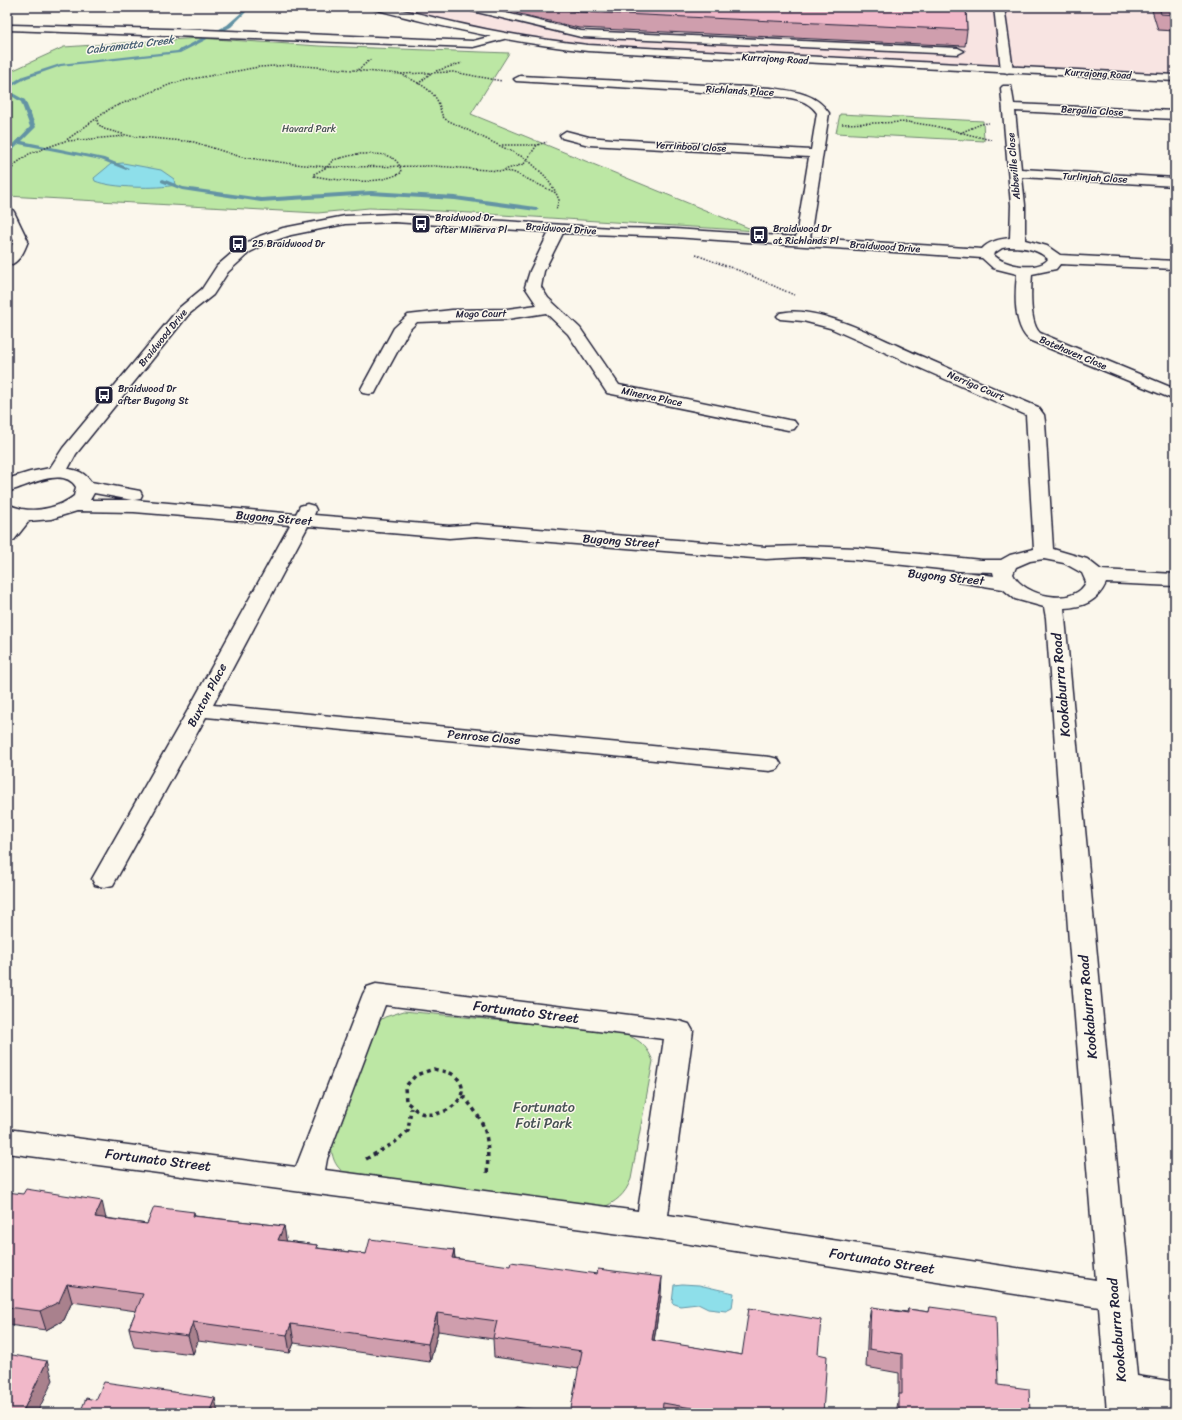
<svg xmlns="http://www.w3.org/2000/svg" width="1182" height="1420" font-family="Sriracha,sans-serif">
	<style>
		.built { fill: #f8e4e2 }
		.green { fill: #bce7a4; stroke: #6f8470 }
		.water { fill: #8edfea; stroke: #6393a4 }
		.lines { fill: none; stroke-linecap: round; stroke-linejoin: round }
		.stream { fill: #6393a4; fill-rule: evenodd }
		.minor-casing { stroke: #22223b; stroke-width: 3 }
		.major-casing { stroke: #22223b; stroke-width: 3 }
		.path-far1 { stroke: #22223b; stroke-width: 1.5; stroke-dasharray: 1.5 1.5; stroke-linecap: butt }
		.path { stroke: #22223b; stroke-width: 3.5; stroke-dasharray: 4 4; stroke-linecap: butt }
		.minor { fill: #fbf7ec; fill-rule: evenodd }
		.major { fill: #fbf7ec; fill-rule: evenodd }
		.wall { fill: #cf9ead; stroke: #22223b }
		.shaded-wall { fill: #a9818d; stroke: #22223b }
		.building { fill: #f1b8c9; stroke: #22223b }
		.labels { text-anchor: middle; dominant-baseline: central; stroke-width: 3; stroke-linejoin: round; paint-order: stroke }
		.far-street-label { font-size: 10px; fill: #22223b; stroke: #fbf7ec }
		.far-park-label { font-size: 10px; fill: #485355; stroke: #fbf7ec }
		.far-poi-label { font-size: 10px; fill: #22223b; stroke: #fbf7ec; text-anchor: start }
		.far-water-label { font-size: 11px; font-style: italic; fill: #425b70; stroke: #fbf7ec }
		.street-label { font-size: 12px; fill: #22223b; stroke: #fbf7ec }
		.near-street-label { font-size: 14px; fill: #22223b; stroke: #fbf7ec }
		.near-park-label { font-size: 14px; fill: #485355; stroke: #fbf7ec }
	</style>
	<rect width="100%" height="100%" fill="#fbf7ec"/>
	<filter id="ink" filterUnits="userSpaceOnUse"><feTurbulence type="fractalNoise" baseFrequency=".025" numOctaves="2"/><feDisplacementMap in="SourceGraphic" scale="8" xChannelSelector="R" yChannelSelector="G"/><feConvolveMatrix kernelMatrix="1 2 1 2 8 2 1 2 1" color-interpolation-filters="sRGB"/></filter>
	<g filter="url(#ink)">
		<!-- built -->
		<polygon class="built" points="378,7 1175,7 1175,78 557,45 437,23"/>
		<!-- green -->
		<g class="green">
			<polygon points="199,38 319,46 509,53 471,114 756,231 422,210 369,208 318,213 7,196 7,73 64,47"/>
			<polygon points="840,114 983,121 984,141 836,133"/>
			<path d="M404 1011 604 1031C628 1035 643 1036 653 1061L631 1179C625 1195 616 1202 600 1209L356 1181C338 1170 332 1164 331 1143L377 1022 385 1017Z"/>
		</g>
		<!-- water -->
		<g class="water">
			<path d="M123 163 161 170 174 179 175 185C158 189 111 188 95 181L94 178 111 164Z"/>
			<polygon points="682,1284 699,1285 734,1293 732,1308 726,1311 708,1309 698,1304 680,1306 672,1303 674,1285"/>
		</g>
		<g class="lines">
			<!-- stream -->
			<g class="stream">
				<polygon points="237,7 241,7 246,12 231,27 180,53 61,66 27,78 7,89 7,86 23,76 60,64 177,51 227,25 242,12"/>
				<polygon points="7,90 25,100 36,127 22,141 104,158 129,168 126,170 101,160 19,144 7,156 7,151 30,127 21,102 7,93"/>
				<polygon points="163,179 183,187 261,198 371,191 455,196 536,207 539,209 536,211 455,200 371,195 261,202 182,190 161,182 161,180"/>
			</g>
			<defs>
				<g id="minor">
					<polygon points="463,7 481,7 581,31 958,48 964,51 958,54 581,37 464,9"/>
					<polygon points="994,7 1004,7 1013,70 1007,73 1001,70"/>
					<polygon points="12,25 204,30 473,41 500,34 505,37 504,39 473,47 8,30 8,26"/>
					<path d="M520 76 771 88C794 91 816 93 829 113L810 238 982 249C989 241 1000 239 1010 238L1011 205 1001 88 1003 86H1011L1014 104 1175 111V119L1015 111 1021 169 1175 178V186L1022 177 1025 205V240L1047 246 1060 255 1175 261V269L1060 264 1056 269 1032 274C1031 288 1029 323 1040 333L1175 389V400L1029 340C1013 325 1015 294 1017 274L993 268 982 258 674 237 563 233 544 271 541 287 548 298 580 328 619 385 788 420 794 421 797 425 794 429 788 430 607 393 568 334 546 313 507 319 417 322 409 330 377 389 375 393 369 394 363 393 361 389 394 328 408 315 452 310 507 309 537 305 525 287 530 271 549 232 394 222 345 224 291 235 270 242 250 252 228 272 213 295 189 314 76 454 68 469C78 470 85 473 91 482L140 491 142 495 140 499 134 500 296 514 300 506 307 504 314 506 316 510 314 515 449 526 476 524 766 547 803 546 857 548 982 560H1001L1010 555 1034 549 1026 415 830 328 803 321 780 319 777 316 780 313C818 303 887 342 923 357 962 374 1000 391 1038 407L1044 415 1045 422 1053 549 1087 559 1101 570 1175 574V586L1106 583C1098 601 1084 607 1064 608L1137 1376 1175 1382V1412L1140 1407 1141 1413H1107L1099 1307 651 1238 7 1153V1129L296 1167 363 994 367 987 376 984 679 1021 689 1024 693 1031 668 1215 1096 1280 1069 942 1046 618 1044 607 1015 599 1003 589 958 582 955 578 958 574 965 572 994 576 993 572 959 571 857 560 803 557 766 559 476 536 449 538 308 526 213 705 770 757 778 759 781 764 778 769 770 771 206 717 113 885 104 887 95 885 92 879 188 710 290 525 134 512 77 511 51 519 29 521 14 540 7 542V524L12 518 7 517V504C12 506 17 508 22 509 40 512 60 507 74 496L76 487C63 465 24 488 7 492V479L30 472 50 468 63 448 179 308 202 289 217 266 240 246 260 236 283 228 345 216 394 214 612 228 674 229 796 237 809 157 589 145 562 138 560 135 566 131 589 137 612 139 811 150 817 113C807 98 787 97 771 96L516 81 514 79ZM1009 247C1023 247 1038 249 1048 259 1039 272 1002 266 993 254L1002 248ZM94 493 132 500H90ZM1044 559 1064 563 1082 573 1086 582C1075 608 1023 596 1013 574L1016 567 1030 561ZM385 1005 664 1039 638 1211 325 1170 327 1159Z"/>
					<path d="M7 208 12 209 14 212 28 241C24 252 19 263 7 266V254L14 241 7 227Z"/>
				</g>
				<path id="major" d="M373 7C401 7 429 17 457 23 500 33 544 40 588 45L1175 75V81L588 51C515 43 445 28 374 9Z"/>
			</defs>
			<!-- minor casing -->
			<use href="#minor" class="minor-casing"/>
			<!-- major casing -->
			<use href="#major" class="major-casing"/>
			<!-- path-far1 -->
			<g class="path-far1">
				<polyline points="345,7 360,11"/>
				<polyline points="358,70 371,59"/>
				<polyline points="436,71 462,63"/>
				<path d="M401 74C414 81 432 88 438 102 441 108 440 114 445 119L527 159 545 176 556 192"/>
				<polyline points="418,84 431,73"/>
				<polyline points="97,120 98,124 104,129 130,136 194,142 241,157 294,164 327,167 435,166 513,172 556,193 559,200 556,210"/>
				<polyline points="842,124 908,122 935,126 991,140"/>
				<polyline points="960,133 981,124 989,123"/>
				<polyline points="68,141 125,136"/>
				<polyline points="502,145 537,145"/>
				<path d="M357 154C373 154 400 151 401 173 373 186 343 181 314 176V174L327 167 333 160Z"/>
				<polyline points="504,170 524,164 537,145 547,142"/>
				<polyline points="7,179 14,165 29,154 65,141 111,108 174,83 192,79 259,67 292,65 400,74 453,72 502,81"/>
				<polyline points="696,255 743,272 794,295"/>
			</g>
			<!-- path -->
			<g class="path">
				<path d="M434 1069C439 1071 447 1071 452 1074 479 1091 447 1121 421 1113 416 1111 411 1105 406 1102L405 1087 416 1075Z"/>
				<path d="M463 1096C489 1126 489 1138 487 1177"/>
				<polyline points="366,1159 394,1143 408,1131 411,1108"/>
			</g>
			<!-- minor -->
			<use href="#minor" class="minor"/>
			<!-- major -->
			<use href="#major" class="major"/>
		</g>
		<!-- wall -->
		<g class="wall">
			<polygon points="490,7 966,7 967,30 965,46 579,28"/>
			<polygon points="1151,7 1175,7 1175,31 1158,30"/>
			<polygon points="7,1192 106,1218 147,1224 194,1212 195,1216 284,1226 286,1241 317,1245 318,1248 366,1254 454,1250 455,1258 661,1296 654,1341 742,1355 818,1354 823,1413 570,1413 579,1369 494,1357 493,1339 438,1331 430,1362 294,1343 290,1353 198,1341 193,1354 134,1347 129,1328 136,1311 72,1302 64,1320 46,1330 8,1325 7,1327"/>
			<polygon points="871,1307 907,1312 908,1309 929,1312 930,1307 998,1385 1030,1413 896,1413 899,1396 899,1373 866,1367 868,1325"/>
		</g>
		<!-- shaded-wall -->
		<g class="shaded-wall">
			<polygon points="102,1201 106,1219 95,1217"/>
			<polygon points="284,1226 287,1244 278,1240"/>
			<polygon points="454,1250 456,1269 452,1258"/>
			<polygon points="662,1277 661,1296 651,1359 652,1340"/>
			<polygon points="67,1284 72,1302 64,1320 46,1330 40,1311"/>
			<polygon points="437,1313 438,1331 430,1362 428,1344"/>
			<polygon points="193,1322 198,1341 193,1354 188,1336"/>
			<polygon points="291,1324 294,1343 290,1353 287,1335"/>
			<polygon points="47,1361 53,1380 37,1413 22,1413"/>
			<polygon points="215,1398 218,1413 209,1413"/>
		</g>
		<!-- building -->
		<g class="building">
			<polygon points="557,7 966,7 967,30 579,12"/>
			<polygon points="1159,7 1175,7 1175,15 1161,14"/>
			<polygon points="26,1189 102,1201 95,1217 147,1224 154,1207 194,1212 193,1216 284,1226 278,1240 317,1245 316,1248 366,1254 370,1239 454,1250 452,1258 510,1266 511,1262 597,1274 598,1269 662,1277 652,1340 742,1355 749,1308 821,1320 818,1354 827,1356 823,1413 720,1413 663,1403 662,1413 570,1413 582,1351 493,1338 497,1321 437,1313 428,1344 291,1324 287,1335 193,1322 188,1336 129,1328 143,1294 67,1284 59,1302 40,1311 7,1307 7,1192 23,1194"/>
			<polygon points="871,1307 908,1313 908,1309 929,1312 930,1307 996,1316 998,1385 1029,1389 1030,1413 899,1413 899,1394 902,1394 902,1354 869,1349"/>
			<polygon points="7,1354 47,1361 22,1413 7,1413"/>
			<polygon points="104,1382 215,1398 209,1413 80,1413 86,1398 96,1400"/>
			<polygon points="516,1407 555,1413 507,1413"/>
		</g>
	</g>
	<!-- icons -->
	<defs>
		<symbol id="bus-square" viewBox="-11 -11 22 22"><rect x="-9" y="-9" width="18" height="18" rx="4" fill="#22223b" stroke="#fbf7ec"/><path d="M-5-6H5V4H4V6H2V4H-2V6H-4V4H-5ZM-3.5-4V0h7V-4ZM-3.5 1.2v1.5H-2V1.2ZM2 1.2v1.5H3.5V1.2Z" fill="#fff"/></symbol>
	</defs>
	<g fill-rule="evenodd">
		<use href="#bus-square" x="410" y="213" width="22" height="22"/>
		<use href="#bus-square" x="748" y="224" width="22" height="22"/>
		<use href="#bus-square" x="227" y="233" width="22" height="22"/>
		<use href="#bus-square" x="93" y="384" width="22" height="22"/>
	</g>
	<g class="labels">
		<!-- far-street labels -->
		<g class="far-street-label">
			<text transform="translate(775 59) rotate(3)">Kurrajong Road</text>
			<text transform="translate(1098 74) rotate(3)">Kurrajong Road</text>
			<text transform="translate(740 91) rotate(3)">Richlands Place</text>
			<text transform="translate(1092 111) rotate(3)">Bergalia Close</text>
			<text transform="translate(691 147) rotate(3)">Yerrinbool Close</text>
			<text transform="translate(1014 166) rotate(-95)">Abbeville Close</text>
			<text transform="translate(1095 178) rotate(3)">Turlinjah Close</text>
			<text transform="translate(561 229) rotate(4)">Braidwood Drive</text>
			<text transform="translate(885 247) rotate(4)">Braidwood Drive</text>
			<text transform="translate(481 314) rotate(-1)">Mogo Court</text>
			<text transform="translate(163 338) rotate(-51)">Braidwood Drive</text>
			<text transform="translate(1073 353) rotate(23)">Batehaven Close</text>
			<text transform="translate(976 386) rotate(23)">Nerriga Court</text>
			<text transform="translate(652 397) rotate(12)">Minerva Place</text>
		</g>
		<!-- far-park labels -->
		<g class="far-park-label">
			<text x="309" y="129">Havard Park</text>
		</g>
		<!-- far-poi labels -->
		<g class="far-poi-label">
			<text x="435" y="218">Braidwood Dr<tspan x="435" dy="12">after Minerva Pl</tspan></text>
			<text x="773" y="229">Braidwood Dr<tspan x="773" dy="12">at Richlands Pl</tspan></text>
			<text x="252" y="244">25 Braidwood Dr</text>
			<text x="118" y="389">Braidwood Dr<tspan x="118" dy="12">after Bugong St</tspan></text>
		</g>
		<!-- far-water labels -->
		<g class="far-water-label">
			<text transform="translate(130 45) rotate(-7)">Cabramatta Creek</text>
		</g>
		<!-- street labels -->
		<g class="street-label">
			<text transform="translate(274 518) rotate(5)">Bugong Street</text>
			<text transform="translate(621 541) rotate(4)">Bugong Street</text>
			<text transform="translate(946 577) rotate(6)">Bugong Street</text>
			<text transform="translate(207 695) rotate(-62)">Buxton Place</text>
			<text transform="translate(484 737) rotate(5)">Penrose Close</text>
		</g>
		<!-- near-street labels -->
		<g class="near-street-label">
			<text transform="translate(1061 685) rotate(-95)">Kookaburra Road</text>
			<text transform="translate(1088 1007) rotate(-95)">Kookaburra Road</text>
			<text transform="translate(526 1012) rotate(7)">Fortunato Street</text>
			<text transform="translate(158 1160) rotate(7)">Fortunato Street</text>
			<text transform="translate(882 1261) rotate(9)">Fortunato Street</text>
			<text transform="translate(1117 1330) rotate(-95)">Kookaburra Road</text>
		</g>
		<!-- near-park labels -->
		<g class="near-park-label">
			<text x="544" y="1107">Fortunato<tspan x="544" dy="16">Foti Park</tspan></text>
		</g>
	</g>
	<!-- margin -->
	<rect width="1182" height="1420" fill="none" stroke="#fbf7ec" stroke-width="24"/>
	<rect x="12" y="12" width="1158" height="1396" fill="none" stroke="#22223b" stroke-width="1.5" filter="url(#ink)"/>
</svg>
